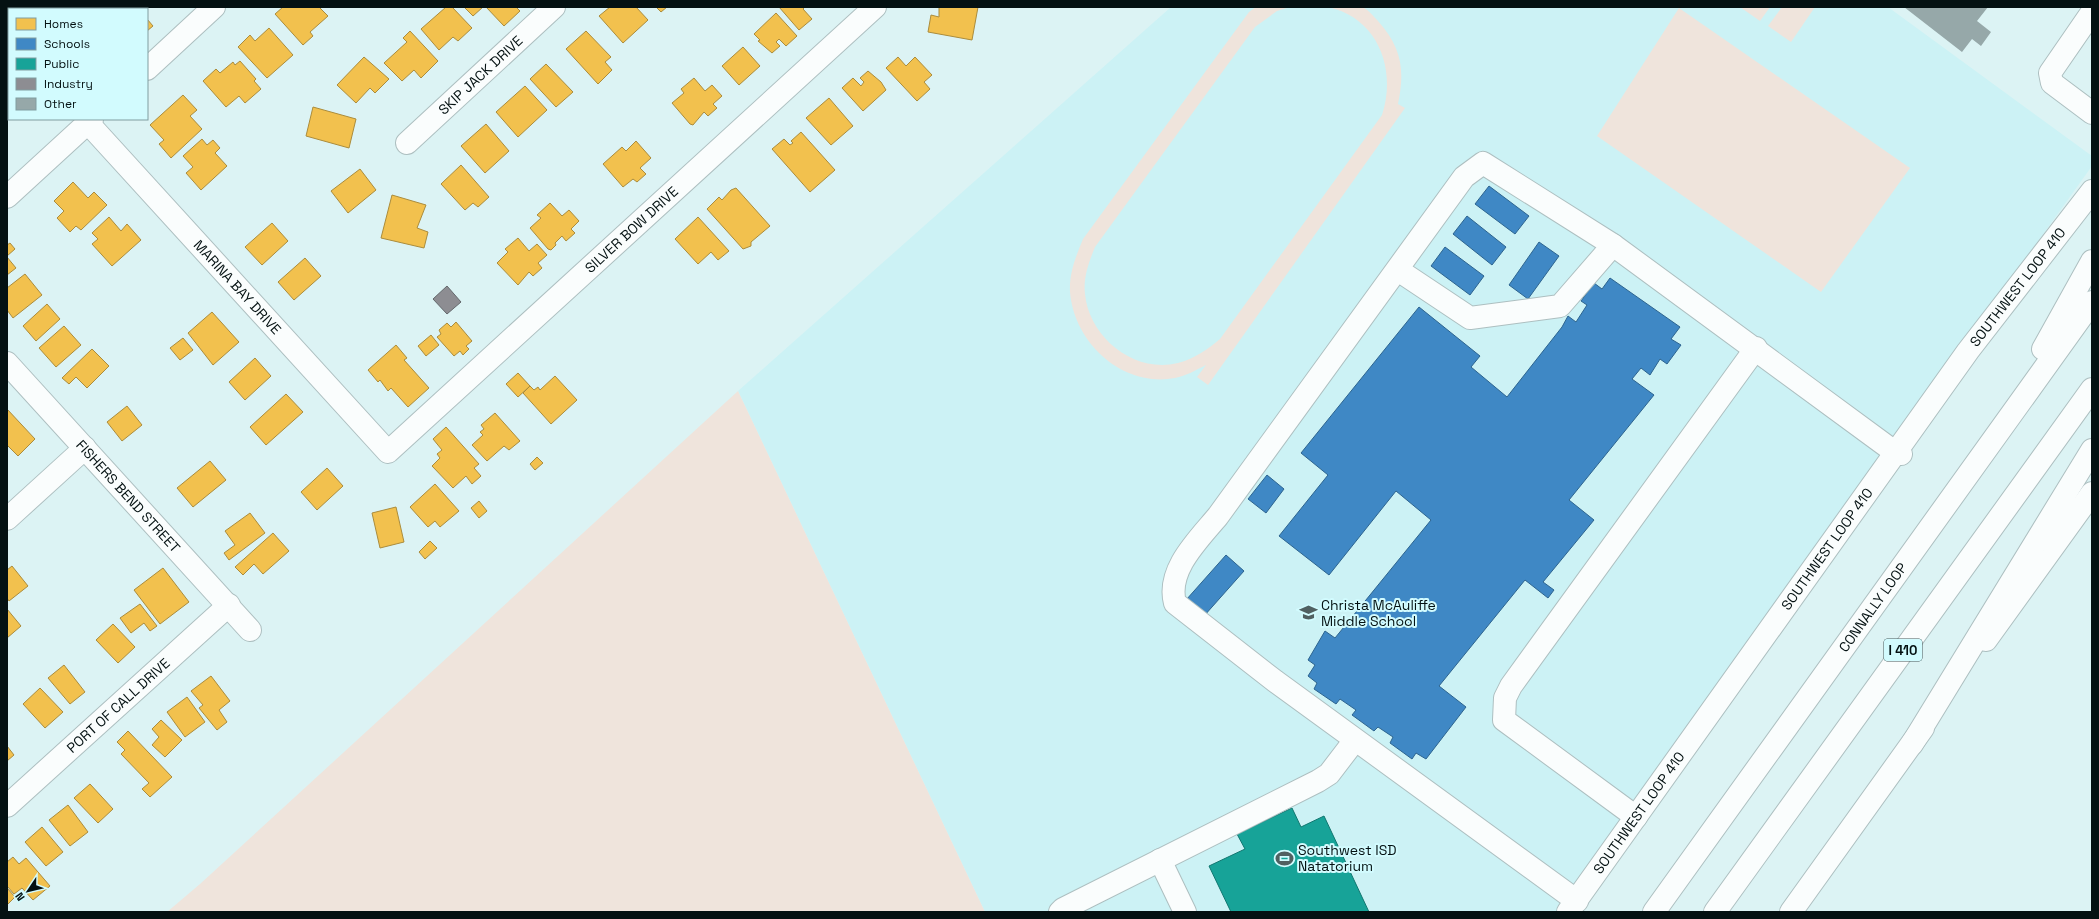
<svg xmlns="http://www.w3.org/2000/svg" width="2099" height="919" font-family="'Space Grotesk',sans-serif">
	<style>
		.built { fill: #ccf2f5 }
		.green { fill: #efe4dc }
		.homes { fill: #f2c14e; stroke: #ab8c3c }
		.schools { fill: #3f88c5; stroke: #2d648f }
		.public { fill: #17a398; stroke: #117770 }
		.industry { fill: #8d8d92; stroke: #64686c }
		.building { fill: #96a8a9 }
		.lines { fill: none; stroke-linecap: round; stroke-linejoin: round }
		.minor-casing { stroke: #adbfc0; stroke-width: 24 }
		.major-casing { stroke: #adbfc0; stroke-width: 24 }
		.highway-casing { stroke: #adbfc0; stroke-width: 24 }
		.minor { stroke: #fafdfd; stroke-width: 22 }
		.major { stroke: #fafdfd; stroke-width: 22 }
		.highway { stroke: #fafdfd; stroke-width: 22 }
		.labels { text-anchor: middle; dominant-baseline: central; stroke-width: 4; stroke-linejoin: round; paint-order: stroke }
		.shield { fill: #d2fbfe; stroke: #425759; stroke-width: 1 }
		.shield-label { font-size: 13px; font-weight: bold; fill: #041112 }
		.street-label { font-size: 14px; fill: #041112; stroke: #d2fbfe }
		.poi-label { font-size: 14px; fill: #041112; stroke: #d2fbfe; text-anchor: start }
	</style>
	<rect width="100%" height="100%" fill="#dcf3f4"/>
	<!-- built -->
	<polygon class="built" points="1171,7 1888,7 2092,156 2092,166 1557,912 985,912 738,391"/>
	<!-- green -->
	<g class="green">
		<path d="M1256 7H1290L1277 11 1255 27 1095 247C1089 262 1083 277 1085 294 1089 337 1134 374 1178 363 1194 359 1208 349 1220 339L1382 115C1397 69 1378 18 1328 7 1338 7 1352 4 1362 7 1368 9 1374 17 1378 21 1402 48 1405 70 1398 104L1405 108 1208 385 1197 377 1206 365C1196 370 1186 376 1175 378 1123 388 1074 343 1070 292 1069 273 1076 256 1083 239L1249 12Z"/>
		<polygon points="1740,7 1770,7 1760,21"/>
		<polygon points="1782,7 1815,7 1791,42 1768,26"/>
		<polygon points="1679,8 1910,168 1821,292 1597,136"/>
		<polygon points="738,391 985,912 167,912 200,884"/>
	</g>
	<!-- homes -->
	<g class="homes">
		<polygon points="113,7 137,7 139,9 114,9"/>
		<polygon points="283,7 319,7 328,16 310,32 313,36 303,45 275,14"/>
		<polygon points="446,7 452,7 472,28 458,41 453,37 439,50 421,29"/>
		<polygon points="464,7 483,7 473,16"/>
		<polygon points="486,7 516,7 520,11 504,26"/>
		<polygon points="610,7 636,7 648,20 623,43 599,16"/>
		<polygon points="656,7 667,7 661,12"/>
		<polygon points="779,7 805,7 803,9 812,19 799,30"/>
		<polygon points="939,7 978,7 972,40 928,32 931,15 939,17"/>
		<polygon points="776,13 797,36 786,46 779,39 776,42 780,46 772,53 758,41 760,40 754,34"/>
		<polygon points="147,19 153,26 147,31"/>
		<polygon points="269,28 293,55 267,78 238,47 250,35 255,41"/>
		<polygon points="410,31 438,61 421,78 414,70 402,81 384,63 407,42 403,38"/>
		<polygon points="586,31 611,57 605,62 612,70 598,84 566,49"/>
		<polygon points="743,47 760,66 739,85 722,66"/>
		<polygon points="364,57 389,79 375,93 370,88 356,103 337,85"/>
		<polygon points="898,57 906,66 915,57 932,75 924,82 930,89 917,101 886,68"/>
		<polygon points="240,61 256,79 254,81 261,89 245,103 239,96 226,107 203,81 216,69 220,73 233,62 235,65"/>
		<polygon points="546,64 573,92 556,107 530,79"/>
		<polygon points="868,71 881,82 886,90 863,111 842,88 853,78 861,86 864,82 860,78"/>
		<polygon points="694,78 705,91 712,85 722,96 713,104 717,108 708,116 704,112 693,125 690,124 672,103 684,93 681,89"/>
		<polygon points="525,86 547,110 518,137 496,112"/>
		<polygon points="183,95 197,110 190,116 202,129 171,158 159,144 164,140 150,125"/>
		<polygon points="829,98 853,126 831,145 806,118"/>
		<polygon points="313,107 356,119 349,148 306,136"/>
		<polygon points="486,124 509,151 485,173 461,146"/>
		<polygon points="801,132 835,170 810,192 772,149 784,139 790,145 793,143 791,141"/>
		<polygon points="202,139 207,145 213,140 220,148 215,153 227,166 201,190 186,173 193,167 183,156"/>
		<polygon points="636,141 651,158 640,168 646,174 637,182 633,179 623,187 603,164 622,147 626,151"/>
		<polygon points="461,165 489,197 478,207 473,203 465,210 441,184"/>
		<polygon points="360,169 376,190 348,213 331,191"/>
		<polygon points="73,182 88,198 94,192 107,205 81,230 76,226 70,232 57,218 64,211 54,201"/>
		<polygon points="736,188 770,226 751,242 751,246 743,249 707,209 719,197 722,200 731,190"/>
		<polygon points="392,195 426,205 417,228 428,232 424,248 381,238"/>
		<polygon points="550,203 562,216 569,210 579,221 571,229 575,233 566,241 562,236 555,243 556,245 551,250 548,249 530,228 541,218 537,215"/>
		<polygon points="109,217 121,231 127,224 141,240 112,266 92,244 98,239 92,233"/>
		<polygon points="698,217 729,251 718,260 711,252 698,264 675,239"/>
		<polygon points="272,223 288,241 262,265 245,247"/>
		<polygon points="518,238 529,251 537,244 547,255 538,263 542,268 533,276 529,272 518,285 497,263 508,252 505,249"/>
		<polygon points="10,243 15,249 7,256 7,245"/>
		<polygon points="7,257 16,268 7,275"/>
		<polygon points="305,258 321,276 294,300 278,282"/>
		<polygon points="25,274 42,295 13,318 7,310 7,288"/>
		<polygon points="47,304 60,319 36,341 23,326"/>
		<polygon points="212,312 239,342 213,365 188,333"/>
		<polygon points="456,322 472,341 466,346 469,349 463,355 460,351 454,356 437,337 441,334 439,330 447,323 451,327"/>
		<polygon points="64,326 81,345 56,367 39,348"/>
		<polygon points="431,335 439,345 426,356 418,346"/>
		<polygon points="183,338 193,350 180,360 170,348"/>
		<polygon points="396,345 407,358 404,360 429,388 408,407 391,388 388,391 380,380 378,382 368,370"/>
		<polygon points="92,349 109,366 87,388 76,377 69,384 62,378"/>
		<polygon points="255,358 271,376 245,400 229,382"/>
		<polygon points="518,373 530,386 518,397 506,384"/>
		<polygon points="555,376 577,400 551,424 523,393 530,386 534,390 538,387 540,390"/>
		<polygon points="286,394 303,412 266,445 250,427"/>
		<polygon points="127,406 142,425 122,441 107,422"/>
		<polygon points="7,409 35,439 18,456 7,445"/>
		<polygon points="495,413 520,441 509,450 504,446 487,461 472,445 483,435 480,432 484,429 481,425"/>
		<polygon points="446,427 479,464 474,468 481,476 472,484 466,476 453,488 432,466 440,458 437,454 442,450 433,439"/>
		<polygon points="537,457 543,463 535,470 530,464"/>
		<polygon points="210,461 226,480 193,507 177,488"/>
		<polygon points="327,468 343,486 317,510 301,492"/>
		<polygon points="435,484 459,511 440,527 435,521 428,527 410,507"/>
		<polygon points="479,501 487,511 479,518 471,508"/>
		<polygon points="396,507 404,542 380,548 372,513"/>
		<polygon points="250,513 265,533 229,560 224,553 235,545 225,531"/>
		<polygon points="273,533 289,551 263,574 254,564 243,575 235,567"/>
		<polygon points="430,541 437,548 425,559 419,552"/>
		<polygon points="12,566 28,586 9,601 7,598 7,570"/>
		<polygon points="163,568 189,602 160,624 134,590"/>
		<polygon points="140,604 157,626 150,631 144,623 131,633 120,618"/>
		<polygon points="7,609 21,626 7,638"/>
		<polygon points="113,624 135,647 118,663 96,640"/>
		<polygon points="64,665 85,692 70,704 48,678"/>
		<polygon points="211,676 230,701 219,710 227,722 217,730 199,708 203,705 191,691"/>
		<polygon points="40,688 63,712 45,728 23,704"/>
		<polygon points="187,697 205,722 185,737 167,712"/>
		<polygon points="161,720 182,740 165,757 152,745 159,737 152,729"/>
		<polygon points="128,731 172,777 150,797 142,789 149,783 121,754 125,750 117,742"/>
		<polygon points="7,746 14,755 7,761"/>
		<polygon points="90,784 113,809 98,823 74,798"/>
		<polygon points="68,805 88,832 70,846 49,820"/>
		<polygon points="42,827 63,852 46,866 25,842"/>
		<polygon points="13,857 19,864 26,858 50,886 33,900 22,888 14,894 7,886 7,862"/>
		<polygon points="7,888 15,897 7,905"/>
	</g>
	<!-- schools -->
	<g class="schools">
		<polygon points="1489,186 1529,216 1515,234 1475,204"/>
		<polygon points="1467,216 1506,247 1492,265 1453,234"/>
		<polygon points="1539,242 1559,256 1528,299 1509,285"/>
		<polygon points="1445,247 1484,276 1470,295 1431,266"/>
		<polygon points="1610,278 1680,327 1671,339 1681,345 1667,364 1660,359 1650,375 1641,368 1632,379 1654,395 1569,500 1594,520 1543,582 1554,590 1548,598 1525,580 1439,686 1466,707 1426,759 1416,753 1412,759 1390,743 1393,737 1378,727 1374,731 1352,715 1356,710 1340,699 1336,704 1314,689 1317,683 1308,676 1315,665 1308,660 1325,631 1335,638 1431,520 1396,491 1329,575 1279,536 1328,475 1301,453 1419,307 1480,356 1471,367 1507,397 1562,327 1568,316 1576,322 1587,305 1581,301 1594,283 1602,289"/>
		<polygon points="1267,475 1284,489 1266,513 1248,499"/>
		<polygon points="1226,555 1244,571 1204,616 1186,600"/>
	</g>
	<!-- public -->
	<polygon class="public" points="1292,808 1301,827 1324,816 1369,912 1231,912 1209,866 1245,849 1237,834"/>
	<!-- industry -->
	<polygon class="industry" points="447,286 461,302 447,314 433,299"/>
	<!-- building -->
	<polygon class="building" points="1904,7 1988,7 1977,21 1991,32 1981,46 1972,39 1962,52"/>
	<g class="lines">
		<defs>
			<g id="minor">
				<polyline points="2092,12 2050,73 2052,83 2092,113"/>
				<polyline points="147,69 214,7"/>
				<path id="s1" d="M88 123 388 452 875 7"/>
				<path id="s2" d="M407 143 554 7"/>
				<polyline points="7,197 92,119"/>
				<polyline points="1398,270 1470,318 1560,306 1613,245"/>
				<path id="s3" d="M7 363 250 630"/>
				<polyline points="7,519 85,448"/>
				<path id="s4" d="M7 806 229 605"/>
				<polyline points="1636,817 1504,720 1505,698 1511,686 1756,348"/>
				<polyline points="1160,860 1185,912"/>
				<path d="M1577 901 1275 681 1175 603C1166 570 1199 539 1218 516L1464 177 1483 163 1613 245 1896 453 1901 454"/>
				<polyline points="1060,912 1063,909 1318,781 1329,774 1355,740"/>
			</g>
			<g id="major">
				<polyline points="1986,640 2092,493"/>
				<path id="s5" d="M1568 912 1968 351 2092 191"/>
				<polyline points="1791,912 1923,728"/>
			</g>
			<g id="highway">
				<polyline points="2043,349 2092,261"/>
				<polyline points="1912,744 2092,450"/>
				<path id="s6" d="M1654 912 2092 302"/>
				<polyline points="1715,912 2092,389"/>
			</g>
		</defs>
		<!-- minor casing -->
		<use href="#minor" class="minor-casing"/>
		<!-- major casing -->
		<use href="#major" class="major-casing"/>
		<!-- highway casing -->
		<use href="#highway" class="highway-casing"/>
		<!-- minor -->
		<use href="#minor" class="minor"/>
		<!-- major -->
		<use href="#major" class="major"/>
		<!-- highway -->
		<use href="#highway" class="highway"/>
	</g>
	<!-- icons -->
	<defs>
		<symbol id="school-bare" viewBox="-9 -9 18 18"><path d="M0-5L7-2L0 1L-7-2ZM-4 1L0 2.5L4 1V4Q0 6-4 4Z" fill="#506061" stroke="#d2fbfe" stroke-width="2.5" paint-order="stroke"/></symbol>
		<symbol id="stadium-bare" viewBox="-9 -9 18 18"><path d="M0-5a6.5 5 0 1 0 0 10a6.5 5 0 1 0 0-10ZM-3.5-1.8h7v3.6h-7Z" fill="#506061" stroke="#d2fbfe" stroke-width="2.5" paint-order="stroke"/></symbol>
	</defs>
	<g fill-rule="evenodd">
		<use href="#school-bare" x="1296" y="600" width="25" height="25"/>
		<use href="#stadium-bare" x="1272" y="846" width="25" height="25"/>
	</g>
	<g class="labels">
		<!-- shield labels -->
		<rect class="shield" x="1884" y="639" width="38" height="22" rx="3"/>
		<g class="shield-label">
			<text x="1903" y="650">I 410</text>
		</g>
		<!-- street labels -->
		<g class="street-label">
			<text stroke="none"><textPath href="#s2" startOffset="100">SKIP JACK DRIVE</textPath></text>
			<text stroke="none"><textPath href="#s1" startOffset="775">SILVER BOW DRIVE</textPath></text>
			<text stroke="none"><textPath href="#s1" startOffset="222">MARINA BAY DRIVE</textPath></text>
			<text stroke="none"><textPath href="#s5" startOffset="770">SOUTHWEST LOOP 410</textPath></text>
			<text stroke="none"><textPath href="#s3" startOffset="180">FISHERS BEND STREET</textPath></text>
			<text stroke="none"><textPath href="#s5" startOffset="446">SOUTHWEST LOOP 410</textPath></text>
			<text stroke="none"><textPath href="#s6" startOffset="375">CONNALLY LOOP</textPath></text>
			<text stroke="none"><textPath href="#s4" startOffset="150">PORT OF CALL DRIVE</textPath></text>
			<text stroke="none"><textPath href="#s5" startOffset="122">SOUTHWEST LOOP 410</textPath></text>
		</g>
		<!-- poi labels -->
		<g class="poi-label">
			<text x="1321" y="605">Christa McAuliffe<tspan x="1321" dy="16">Middle School</tspan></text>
			<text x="1298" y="850">Southwest ISD<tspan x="1298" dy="16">Natatorium</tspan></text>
		</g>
	</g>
	<!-- border -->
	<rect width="2099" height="919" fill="none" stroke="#041112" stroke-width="16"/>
	<!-- legend -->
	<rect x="8" y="8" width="140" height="112" fill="#d2fbfe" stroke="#809da0"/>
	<rect x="16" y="18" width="20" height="12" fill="#f2c14e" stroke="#809da0"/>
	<text x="44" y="28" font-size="12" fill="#041112">Homes</text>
	<rect x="16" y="38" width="20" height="12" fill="#3f88c5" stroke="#809da0"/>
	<text x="44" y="48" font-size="12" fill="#041112">Schools</text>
	<rect x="16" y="58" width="20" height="12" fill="#17a398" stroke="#809da0"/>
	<text x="44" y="68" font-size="12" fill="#041112">Public</text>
	<rect x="16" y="78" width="20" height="12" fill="#8d8d92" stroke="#809da0"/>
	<text x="44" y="88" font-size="12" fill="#041112">Industry</text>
	<rect x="16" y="98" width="20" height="12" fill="#96a8a9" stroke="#809da0"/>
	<text x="44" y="108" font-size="12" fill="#041112">Other</text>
	<!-- north arrow -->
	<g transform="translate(28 891) rotate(235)" stroke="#d2fbfe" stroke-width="3" paint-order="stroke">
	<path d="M0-3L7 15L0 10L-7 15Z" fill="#041112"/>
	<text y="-6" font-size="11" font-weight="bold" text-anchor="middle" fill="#041112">N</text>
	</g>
</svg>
